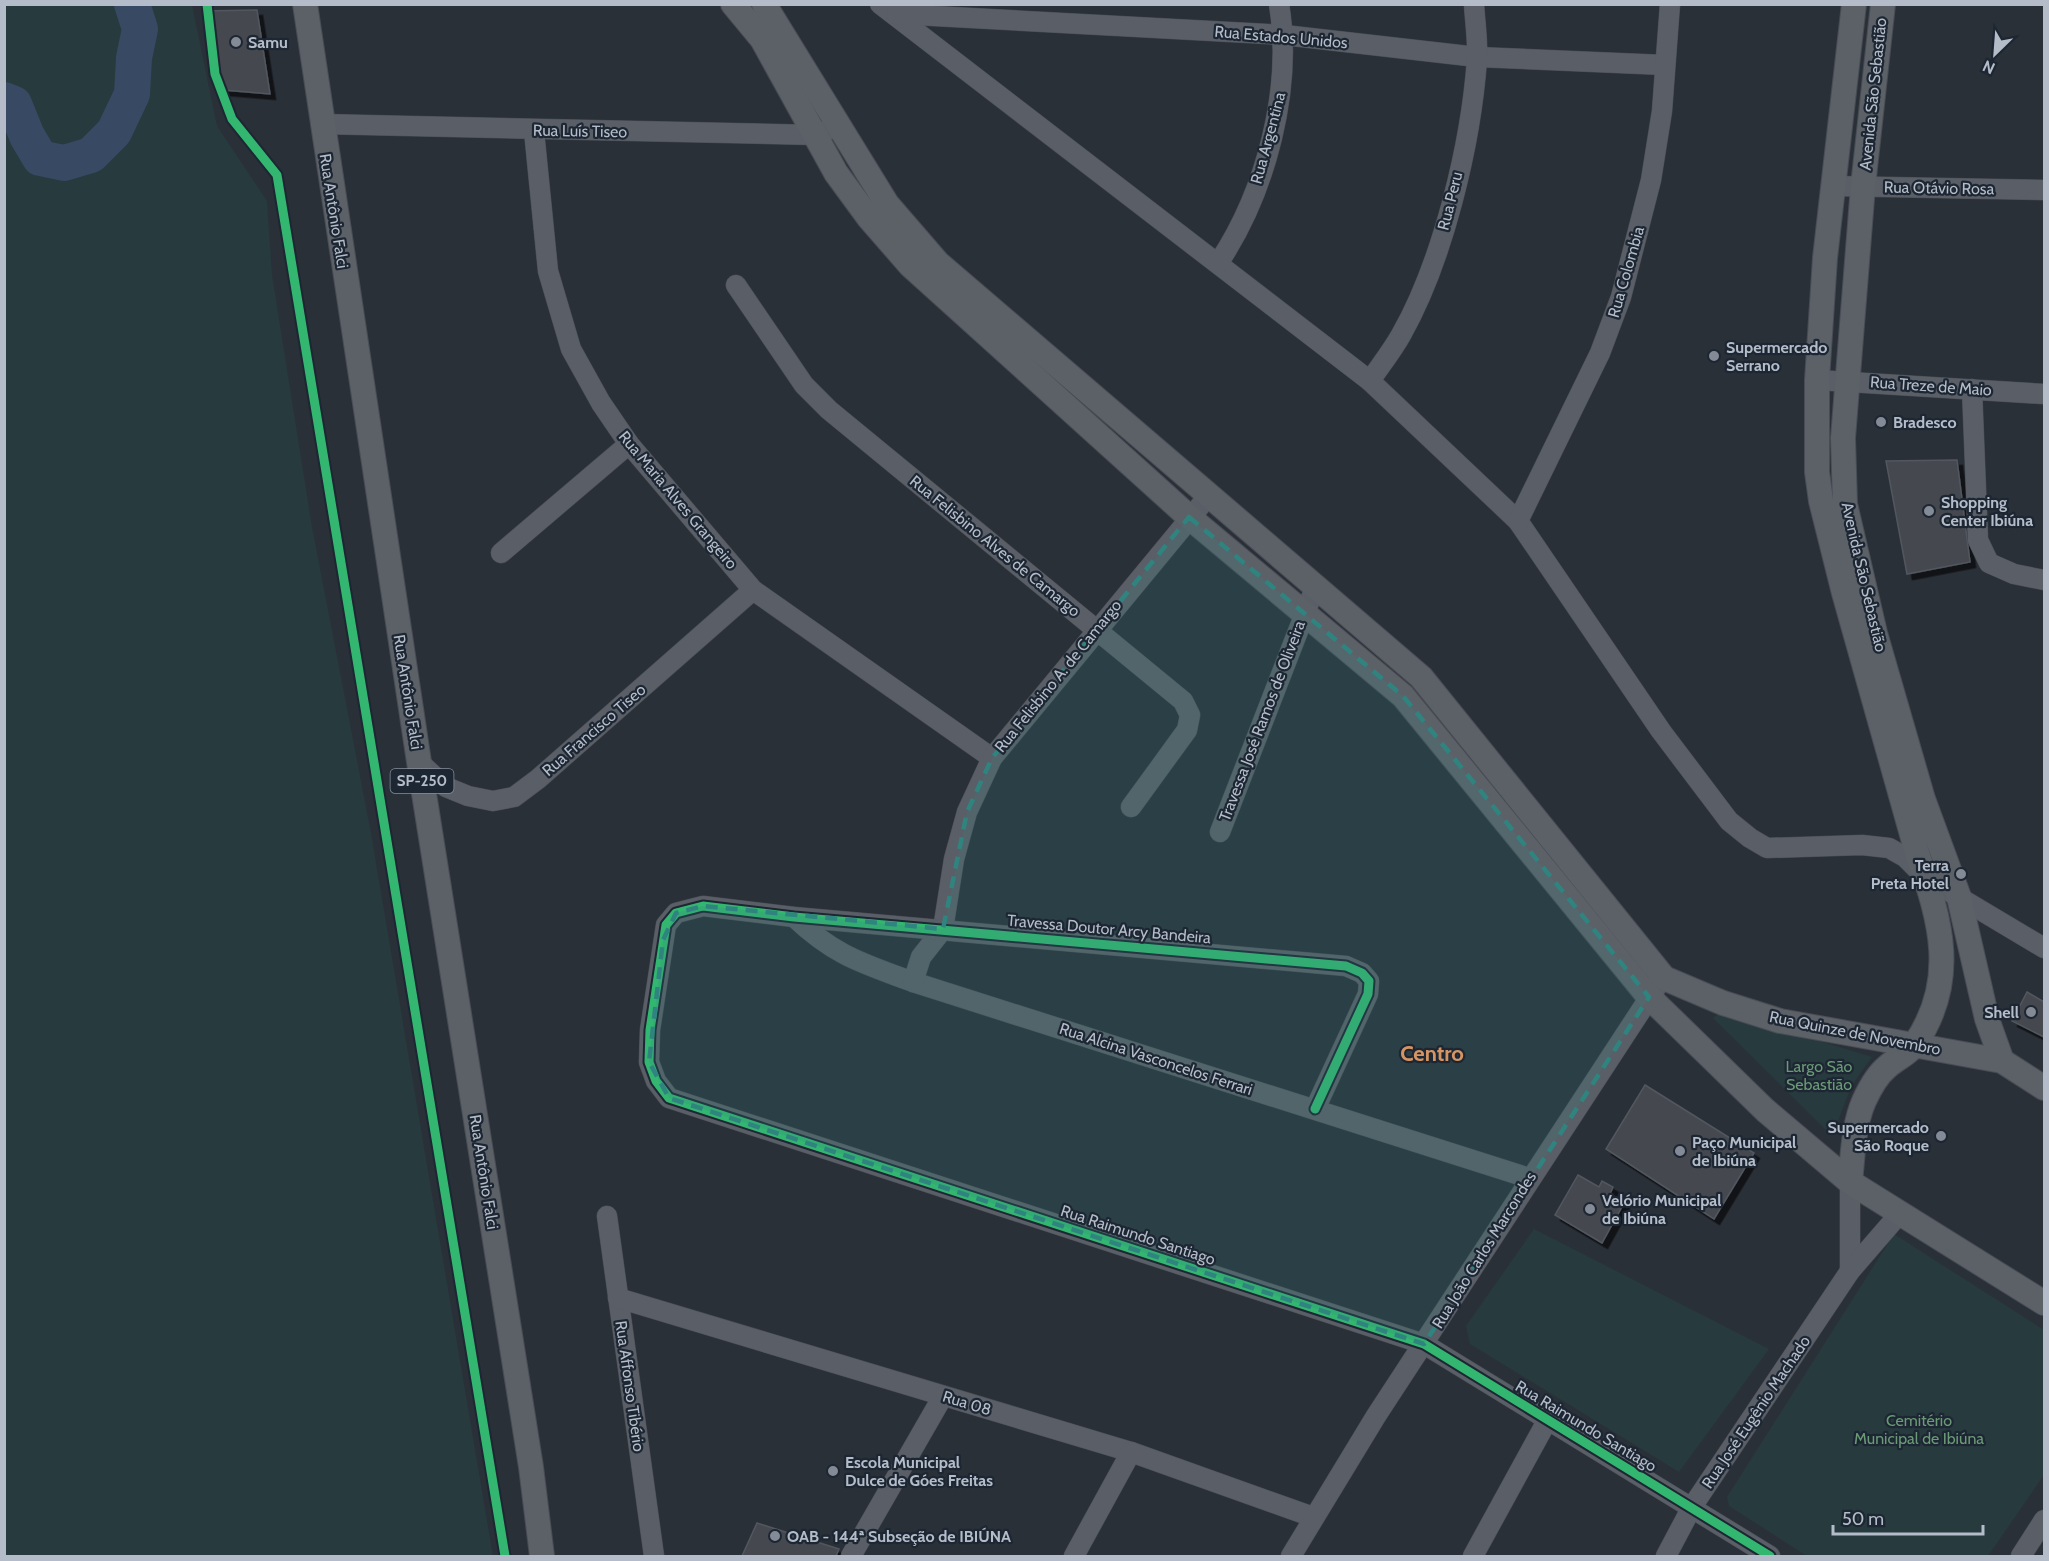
<svg xmlns="http://www.w3.org/2000/svg" width="2049" height="1561" font-family="Cabin,sans-serif">
	<style>
		.green { fill: #273a3e }
		.lines { fill: none; stroke-linecap: round; stroke-linejoin: round }
		.river { stroke: #384963; stroke-width: 36 }
		.building { fill: #444950; stroke: #52575f; stroke-width: 1.5; filter: url(#shadow) }
		.minor-casing { stroke: #484c53; stroke-width: 21 }
		.major-casing { stroke: #484c55; stroke-width: 26 }
		.minor { stroke: #5a5e66; stroke-width: 20 }
		.major { stroke: #5c6168; stroke-width: 24 }
		.cycleway-casing { stroke: #1d2633; stroke-width: 13 }
		.cycleway { stroke: #33b770; stroke-width: 9 }
		.marked { fill: #308480; fill-opacity: 0.2; stroke: #308480; stroke-width: 4.5; stroke-dasharray: 12 8; stroke-linejoin: round }
		.poi-dot { fill: #848b96; stroke: #1d2633; stroke-width: 2 }
		.labels { text-anchor: middle; dominant-baseline: central; stroke-width: 4.5; stroke-linejoin: round; paint-order: stroke }
		.shield { fill: #1d2633; stroke: #878f9c; stroke-width: 1.5 }
		.shield-label { font-size: 15px; font-weight: bold; fill: #b4bcc9 }
		.street-label { font-size: 16px; fill: #b4bcc9; stroke: #1d2633 }
		.poi-label { font-size: 16px; font-weight: bold; fill: #b4bcc9; stroke: #1d2633; text-anchor: start }
		.park-label { font-size: 16px; fill: #6b9a76; stroke: #1d2633 }
		.district-label { font-size: 22px; font-weight: bold; fill: #d59563; stroke: #1d2633 }
	</style>
	<defs>
		<filter id="shadow"><feDropShadow dx="5.5" dy="5.5" stdDeviation="0" flood-color="#0009"/></filter>
	</defs>
	<rect width="100%" height="100%" fill="#2a3038"/>
	<!-- green -->
	<g class="green">
		<polygon points="5,4 192,5 217,126 267,201 272,275 312,527 371,833 493,1556 5,1556"/>
		<polygon points="1722,1011 1872,1057 1852,1085 1832,1136 1713,1018"/>
		<polygon points="1534,1229 1769,1349 1679,1472 1470,1344 1466,1326"/>
		<polygon points="1894,1234 2044,1330 2044,1475 1988,1556 1807,1556 1729,1506 1727,1497"/>
	</g>
	<g class="lines">
		<!-- river -->
		<polyline class="river" points="4,100 14,104 27,136 40,158 64,163 91,155 114,132 132,94 134,58 140,29 132,4"/>
	</g>
	<!-- building -->
	<g class="building">
		<polygon points="257,10 270,94 223,90 215,74 204,11"/>
		<polygon points="1957,460 1970,562 1907,574 1886,461"/>
		<polygon points="2027,992 2044,1002 2044,1037 2012,1021"/>
		<polygon points="1645,1085 1754,1153 1714,1219 1606,1149"/>
		<polygon points="1578,1175 1599,1187 1602,1181 1613,1187 1610,1194 1624,1203 1602,1243 1555,1215"/>
		<polygon points="757,1523 839,1549 836,1556 742,1556"/>
	</g>
	<g class="lines">
		<defs>
			<g id="minor">
				<polyline points="880,4 1370,381 1518,521 1661,731 1729,821 1750,838 1767,848 1862,845 1889,848 1905,857 1925,877 2044,948"/>
				<polyline points="896,14 1284,35 1477,57 1665,65"/>
				<polyline points="321,124 816,135 837,126"/>
				<polyline points="534,131 548,271 571,349 601,403 629,444 753,590 992,758"/>
				<polyline points="1833,186 2044,190"/>
				<path d="M1219 262C1266 191 1293 89 1279 4"/>
				<polyline points="736,285 804,385 829,410 1183,701 1190,715 1187,730 1131,807"/>
				<polyline points="1817,380 2044,394"/>
				<path d="M1370 381C1380 366 1392 351 1401 335 1443 261 1471 144 1477 59 1478 41 1475 22 1474 4"/>
				<polyline points="1972,389 1978,540 1989,563 2014,574 2044,580"/>
				<polyline points="1518,521 1600,353 1621,297 1651,180 1662,111 1670,4"/>
				<polyline points="501,553 629,444"/>
				<polyline points="419,762 446,787 468,796 493,801 514,797 538,779 753,590"/>
				<polyline points="1220,832 1316,585"/>
				<path d="M794 917C835 956 862 963 913 982L1529 1178"/>
				<polyline points="913,982 921,957 943,929 954,859 967,812 992,758 1210,494"/>
				<polyline points="1315,1109 1368,994 1369,981 1362,973 1346,966 794,917 703,906 676,913 666,925 650,1030 649,1062 656,1081 669,1098 1424,1344 1770,1556"/>
				<polyline points="607,1216 654,1556"/>
				<polyline points="1850,1271 1850,1182"/>
				<polyline points="618,1298 1131,1452 1313,1517"/>
				<polyline points="851,1556 943,1396"/>
				<polyline points="1074,1556 1131,1452"/>
				<polyline points="1291,1556 1376,1416 1657,986"/>
				<polyline points="1473,1556 1547,1421"/>
				<polyline points="1666,1556 1692,1507 1850,1271 1901,1212"/>
				<polyline points="2021,1556 2044,1520"/>
			</g>
			<g id="major">
				<polyline points="305,4 419,762 531,1467 542,1556"/>
				<polyline points="733,4 762,39 836,173 869,218 910,265 1189,517 1403,696 1649,997 1765,1110 1850,1182 2044,1303"/>
				<polyline points="764,4 887,204 938,263 1421,677 1664,978 1723,1003 1780,1021 2002,1061 2044,1088"/>
				<polyline points="1883,4 1863,186 1843,438 1845,504 1875,633 1923,799 1959,897 1987,1019 2002,1061"/>
				<path d="M1850 1182C1853 1156 1853 1126 1864 1101 1869 1090 1877 1075 1887 1067 1895 1059 1909 1054 1915 1044 1958 981 1941 921 1918 856L1844 593 1821 501 1817 472V380L1825 258 1854 4"/>
			</g>
		</defs>
		<!-- minor casing -->
		<use href="#minor" class="minor-casing"/>
		<!-- major casing -->
		<use href="#major" class="major-casing"/>
		<!-- minor -->
		<use href="#minor" class="minor"/>
		<!-- major -->
		<use href="#major" class="major"/>
		<defs>
			<g id="cycleway">
				<polyline points="207,4 215,74 232,119 277,175 505,1556"/>
				<polyline points="1315,1109 1368,994 1369,981 1362,973 1346,966 794,917 703,906 676,913 666,925 650,1030 649,1062 656,1081 669,1098 1424,1344 1770,1556"/>
			</g>
		</defs>
		<!-- cycleway casing -->
		<use href="#cycleway" class="cycleway-casing"/>
		<!-- cycleway -->
		<use href="#cycleway" class="cycleway"/>
	</g>
	<!-- marked area -->
	<path class="marked" d="M1189 517 1403 696 1649 997 1424 1344 669 1098 649 1062 663 940 676 913 703 906 943 929 967 812 992 758Z"/>
	<!-- markers -->
	<g class="poi-dot">
		<circle cx="236" cy="42" r="6"/>
		<circle cx="1714" cy="356" r="6"/>
		<circle cx="1881" cy="422" r="6"/>
		<circle cx="1929" cy="511" r="6"/>
		<circle cx="1961" cy="874" r="6"/>
		<circle cx="2031" cy="1012" r="6"/>
		<circle cx="1941" cy="1136" r="6"/>
		<circle cx="1680" cy="1151" r="6"/>
		<circle cx="1590" cy="1209" r="6"/>
		<circle cx="833" cy="1471" r="6"/>
		<circle cx="775" cy="1536" r="6"/>
	</g>
	<g class="labels">
		<!-- shield labels -->
		<rect class="shield" x="390.5" y="769" width="63" height="24" rx="4.5"/>
		<g class="shield-label">
			<text x="422" y="781">SP-250</text>
		</g>
		<!-- street labels -->
		<g class="street-label">
			<text transform="translate(1281 37) rotate(5)">Rua Estados Unidos</text>
			<text transform="translate(1873 94) rotate(-84)">Avenida São Sebastião</text>
			<text transform="translate(580 131) rotate(1)">Rua Luís Tiseo</text>
			<text transform="translate(1268 138) rotate(-75)">Rua Argentina</text>
			<text transform="translate(1939 188) rotate(1)">Rua Otávio Rosa</text>
			<text transform="translate(1450 201) rotate(-76)">Rua Peru</text>
			<text transform="translate(334 211) rotate(81)">Rua Antônio Falci</text>
			<text transform="translate(1626 272) rotate(-74)">Rua Colombia</text>
			<text transform="translate(1931 386) rotate(4)">Rua Treze de Maio</text>
			<text transform="translate(678 500) rotate(50)">Rua Maria Alves Grangeiro</text>
			<text transform="translate(995 546) rotate(39)">Rua Felisbino Alves de Camargo</text>
			<text transform="translate(1864 577) rotate(77)">Avenida São Sebastião</text>
			<text transform="translate(1058 676) rotate(-51)">Rua Felisbino A. de Camargo</text>
			<text transform="translate(408 692) rotate(81)">Rua Antônio Falci</text>
			<text transform="translate(1262 721) rotate(-69)">Travessa José Ramos de Oliveira</text>
			<text transform="translate(594 730) rotate(-41)">Rua Francisco Tiseo</text>
			<text transform="translate(1109 929) rotate(5)">Travessa Doutor Arcy Bandeira</text>
			<text transform="translate(1855 1033) rotate(11)">Rua Quinze de Novembro</text>
			<text transform="translate(1156 1059) rotate(18)">Rua Alcina Vasconcelos Ferrari</text>
			<text transform="translate(484 1172) rotate(81)">Rua Antônio Falci</text>
			<text transform="translate(1138 1235) rotate(18)">Rua Raimundo Santiago</text>
			<text transform="translate(1484 1250) rotate(-58)">Rua João Carlos Marcondes</text>
			<text transform="translate(630 1386) rotate(82)">Rua Affonso Tibério</text>
			<text transform="translate(967 1403) rotate(17)">Rua 08</text>
			<text transform="translate(1756 1412) rotate(-56)">Rua José Eugênio Machado</text>
			<text transform="translate(1586 1426) rotate(31)">Rua Raimundo Santiago</text>
		</g>
		<!-- poi labels -->
		<g class="poi-label">
			<text x="248" y="42">Samu</text>
			<text x="1726" y="347">Supermercado<tspan x="1726" dy="18">Serrano</tspan></text>
			<text x="1893" y="422">Bradesco</text>
			<text x="1941" y="502">Shopping<tspan x="1941" dy="18">Center Ibiúna</tspan></text>
			<text x="1949" y="865" text-anchor="end">Terra<tspan x="1949" dy="18">Preta Hotel</tspan></text>
			<text x="2019" y="1012" text-anchor="end">Shell</text>
			<text x="1929" y="1127" text-anchor="end">Supermercado<tspan x="1929" dy="18">São Roque</tspan></text>
			<text x="1692" y="1142">Paço Municipal<tspan x="1692" dy="18">de Ibiúna</tspan></text>
			<text x="1602" y="1200">Velório Municipal<tspan x="1602" dy="18">de Ibiúna</tspan></text>
			<text x="845" y="1462">Escola Municipal<tspan x="845" dy="18">Dulce de Góes Freitas</tspan></text>
			<text x="787" y="1536">OAB - 144ª Subseção de IBIÚNA</text>
		</g>
		<!-- park labels -->
		<g class="park-label">
			<text x="1819" y="1066">Largo São<tspan x="1819" dy="18">Sebastião</tspan></text>
			<text x="1919" y="1420">Cemitério<tspan x="1919" dy="18">Municipal de Ibiúna</tspan></text>
		</g>
		<!-- district labels -->
		<g class="district-label">
			<text x="1432" y="1053">Centro</text>
		</g>
	</g>
	<!-- border -->
	<rect width="2049" height="1561" fill="none" stroke="#b4bcc9" stroke-width="12"/>
	<!-- north arrow -->
	<g transform="translate(1995 54) rotate(205)" stroke="#1d2633" stroke-width="4.5" paint-order="stroke">
	<path d="M0-4.5L10 22L0 15L-10 22Z" fill="#b4bcc9"/>
	<text y="-9" font-size="16" font-weight="bold" text-anchor="middle" fill="#b4bcc9">N</text>
	</g>
	<!-- scale -->
	<path d="M1833 1525v9h150v-9" fill="none" stroke="#b4bcc9" stroke-width="3"/>
	<text x="1842" y="1525" font-size="18" fill="#b4bcc9" stroke="#1d2633" stroke-width="4.5" paint-order="stroke">50 m</text>
</svg>
